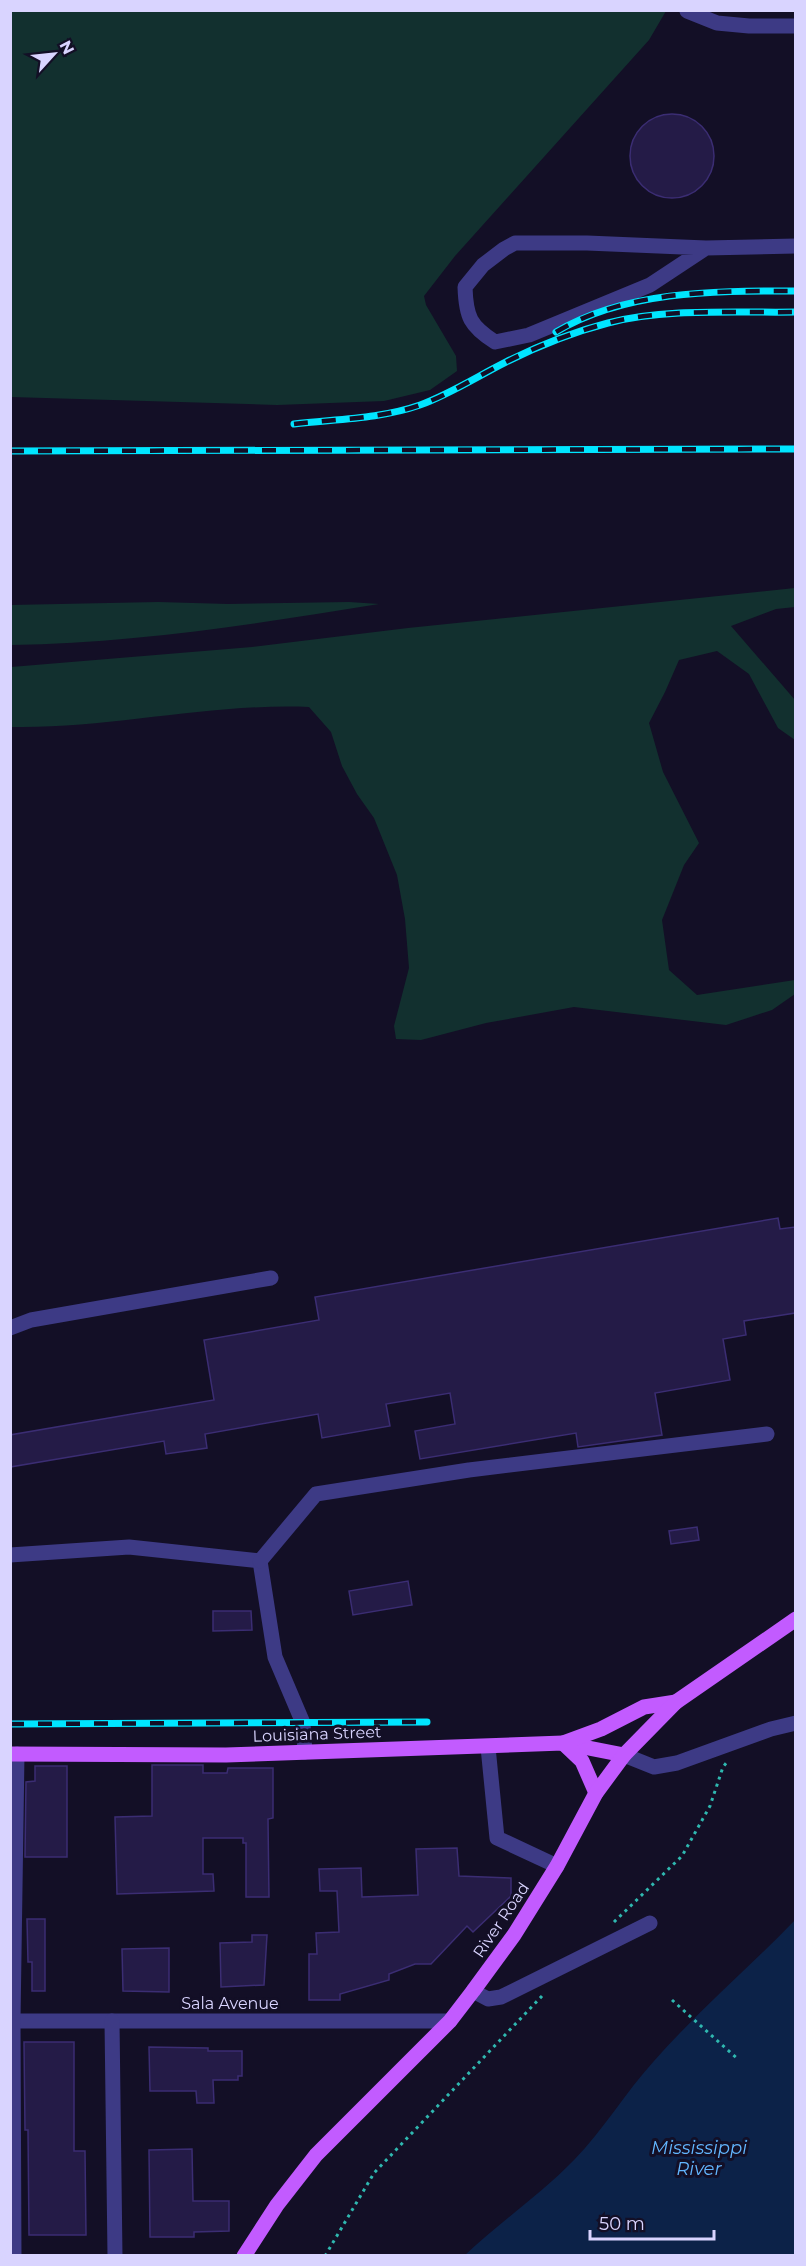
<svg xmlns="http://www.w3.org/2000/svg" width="806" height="2266" font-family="Montserrat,sans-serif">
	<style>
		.green { fill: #12302f }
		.water { fill: #0c2248 }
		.building { fill: #241b47; stroke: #3b2d73; stroke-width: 1.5 }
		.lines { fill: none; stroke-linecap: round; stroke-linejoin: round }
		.path { stroke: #2fb8b0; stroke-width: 3; stroke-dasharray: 3 4.5; stroke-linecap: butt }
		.minor { stroke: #3d3a85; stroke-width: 15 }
		.major { stroke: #c25bff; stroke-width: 15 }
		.rail-casing { stroke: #00e5ff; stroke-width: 7 }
		.rail { stroke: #130f26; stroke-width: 4.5; stroke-dasharray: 14; stroke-linecap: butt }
		.labels { text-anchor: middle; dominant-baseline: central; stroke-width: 6; stroke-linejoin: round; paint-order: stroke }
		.street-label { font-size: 16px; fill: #d9d4ff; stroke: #130f26 }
		.water-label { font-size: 18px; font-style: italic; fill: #62b6ff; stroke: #130f26 }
	</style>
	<rect width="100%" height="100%" fill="#130f26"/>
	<!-- green -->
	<g class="green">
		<polygon points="11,10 666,10 666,11 649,40 455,256 424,296 426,305 456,356 457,371 430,390 384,401 277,405 11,397"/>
		<path d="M795 588V607L776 609 731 626 795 700V740L778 728 749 674 717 651 679 660 665 692 649 723 663 772 699 843 684 865 662 920 669 970 697 995 795 980V994L772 1010 726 1025 574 1007 486 1023 421 1040 396 1039 394 1026 409 968 405 919 397 875 374 818 357 794 342 766 331 732 309 707C209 703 110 729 11 727V667L252 647 408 628Z"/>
		<path d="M158 602 228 604 349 602 379 604C257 624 134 643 11 645V605Z"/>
	</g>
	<!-- water -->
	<path class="water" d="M795 1920V2255H465C500 2222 540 2195 574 2160 604 2129 625 2093 654 2061 698 2011 749 1968 795 1920Z"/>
	<!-- building -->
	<g class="building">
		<circle cx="672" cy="156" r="42"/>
		<polygon points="778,1218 780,1229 795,1227 795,1313 744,1321 746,1335 723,1339 730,1380 655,1393 662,1435 578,1447 576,1433 420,1459 415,1431 455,1424 450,1393 386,1404 390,1426 322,1438 318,1414 205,1434 207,1448 166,1454 164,1441 10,1467 10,1435 214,1400 204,1340 319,1320 315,1297"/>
		<polygon points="697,1527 699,1540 671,1544 669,1531"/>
		<polygon points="408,1581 412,1605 353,1615 349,1591"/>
		<polygon points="213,1611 251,1611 252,1630 213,1631"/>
		<polygon points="152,1765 203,1765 203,1773 227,1773 228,1768 273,1768 273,1818 268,1819 269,1897 246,1897 246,1843 243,1843 243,1838 203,1838 203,1874 213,1874 214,1891 117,1894 115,1817 152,1816"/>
		<polygon points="35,1766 67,1766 67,1857 25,1857 26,1782 35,1781"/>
		<polygon points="457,1848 459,1876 511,1878 511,1896 473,1932 467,1926 431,1964 415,1964 389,1974 389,1980 340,1994 340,2000 309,2000 309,1954 317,1954 316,1933 339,1932 337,1891 320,1891 319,1869 361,1868 362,1897 418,1895 416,1849"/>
		<polygon points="27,1919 45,1919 45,1991 32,1991 32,1962 28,1962"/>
		<polygon points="252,1935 267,1935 264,1985 221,1987 220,1943 252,1942"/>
		<polygon points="169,1948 169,1992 123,1991 122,1949"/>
		<polygon points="24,2042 74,2042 74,2151 85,2151 86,2235 29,2235 28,2130 25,2130"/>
		<polygon points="149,2047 208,2048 208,2051 242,2051 242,2076 238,2076 238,2080 213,2080 214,2103 197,2103 196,2091 150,2091"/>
		<polygon points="192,2149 193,2201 229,2201 229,2231 194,2232 194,2237 150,2237 149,2150"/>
	</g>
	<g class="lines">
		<!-- path -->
		<g class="path">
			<polyline points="614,1922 682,1856 710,1806 723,1767 727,1762"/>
			<polyline points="672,2000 739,2060"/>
			<polyline points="325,2256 374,2173 542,1996"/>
		</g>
		<!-- minor -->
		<g class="minor">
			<polyline points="687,11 717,23 749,26 796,26"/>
			<path d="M706 248 650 285 529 335 495 342C470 326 466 317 465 287L483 265 504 249 515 243H587L706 248 796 246"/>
			<polyline points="10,1328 31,1320 271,1278"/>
			<polyline points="10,1555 129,1547 260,1561 275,1657 303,1723 305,1752"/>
			<polyline points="260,1561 316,1494 469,1470 767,1434"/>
			<polyline points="488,1747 497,1838 557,1866"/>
			<polyline points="624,1755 654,1767 677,1763 771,1729 796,1723"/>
			<polyline points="473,1991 488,1999 501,1997 650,1923"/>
			<polyline points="10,2021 450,2021"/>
			<polyline points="112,2021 115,2256"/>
			<polyline points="14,2256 13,2021 17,1754"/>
		</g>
		<!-- major -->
		<g class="major">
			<polyline points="10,1754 226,1755 563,1743 624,1755"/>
			<polyline points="596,1793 582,1761 563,1743 601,1729 644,1707 676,1702"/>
			<polyline points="244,2256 277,2205 316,2155 450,2021 473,1991 514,1935 557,1866 596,1793 624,1755 676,1702 796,1619"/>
		</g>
		<defs>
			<g id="rail">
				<path d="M556 332C626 290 716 291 796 291"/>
				<path d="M294 424C336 419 380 419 420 405 450 394 478 376 506 362 538 346 573 332 608 323 665 308 737 313 796 312"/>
				<polyline points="10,451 796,449"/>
				<polyline points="10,1724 427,1722"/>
			</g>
		</defs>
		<!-- rail casing -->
		<use href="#rail" class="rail-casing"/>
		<!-- rail -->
		<use href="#rail" class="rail"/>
	</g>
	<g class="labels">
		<!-- street labels -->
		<g class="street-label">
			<text transform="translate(317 1734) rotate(-2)">Louisiana Street</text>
			<text transform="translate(501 1920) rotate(-56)">River Road</text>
			<text x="230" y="2003">Sala Avenue</text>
		</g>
		<!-- water labels -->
		<g class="water-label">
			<text x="699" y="2148">Mississippi<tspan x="699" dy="21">River</tspan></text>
		</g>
	</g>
	<!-- border -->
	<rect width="806" height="2266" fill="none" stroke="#d9d4ff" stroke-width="24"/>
	<!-- north arrow -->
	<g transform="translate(54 54) rotate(63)" stroke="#130f26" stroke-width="4.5" paint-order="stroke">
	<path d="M0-4.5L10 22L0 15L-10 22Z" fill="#d9d4ff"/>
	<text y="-9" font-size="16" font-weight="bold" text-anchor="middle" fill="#d9d4ff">N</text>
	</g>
	<!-- scale -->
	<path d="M590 2230v9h124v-9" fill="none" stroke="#d9d4ff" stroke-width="3"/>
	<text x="599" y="2230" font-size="18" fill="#d9d4ff" stroke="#130f26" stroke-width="4.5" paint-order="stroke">50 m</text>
</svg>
